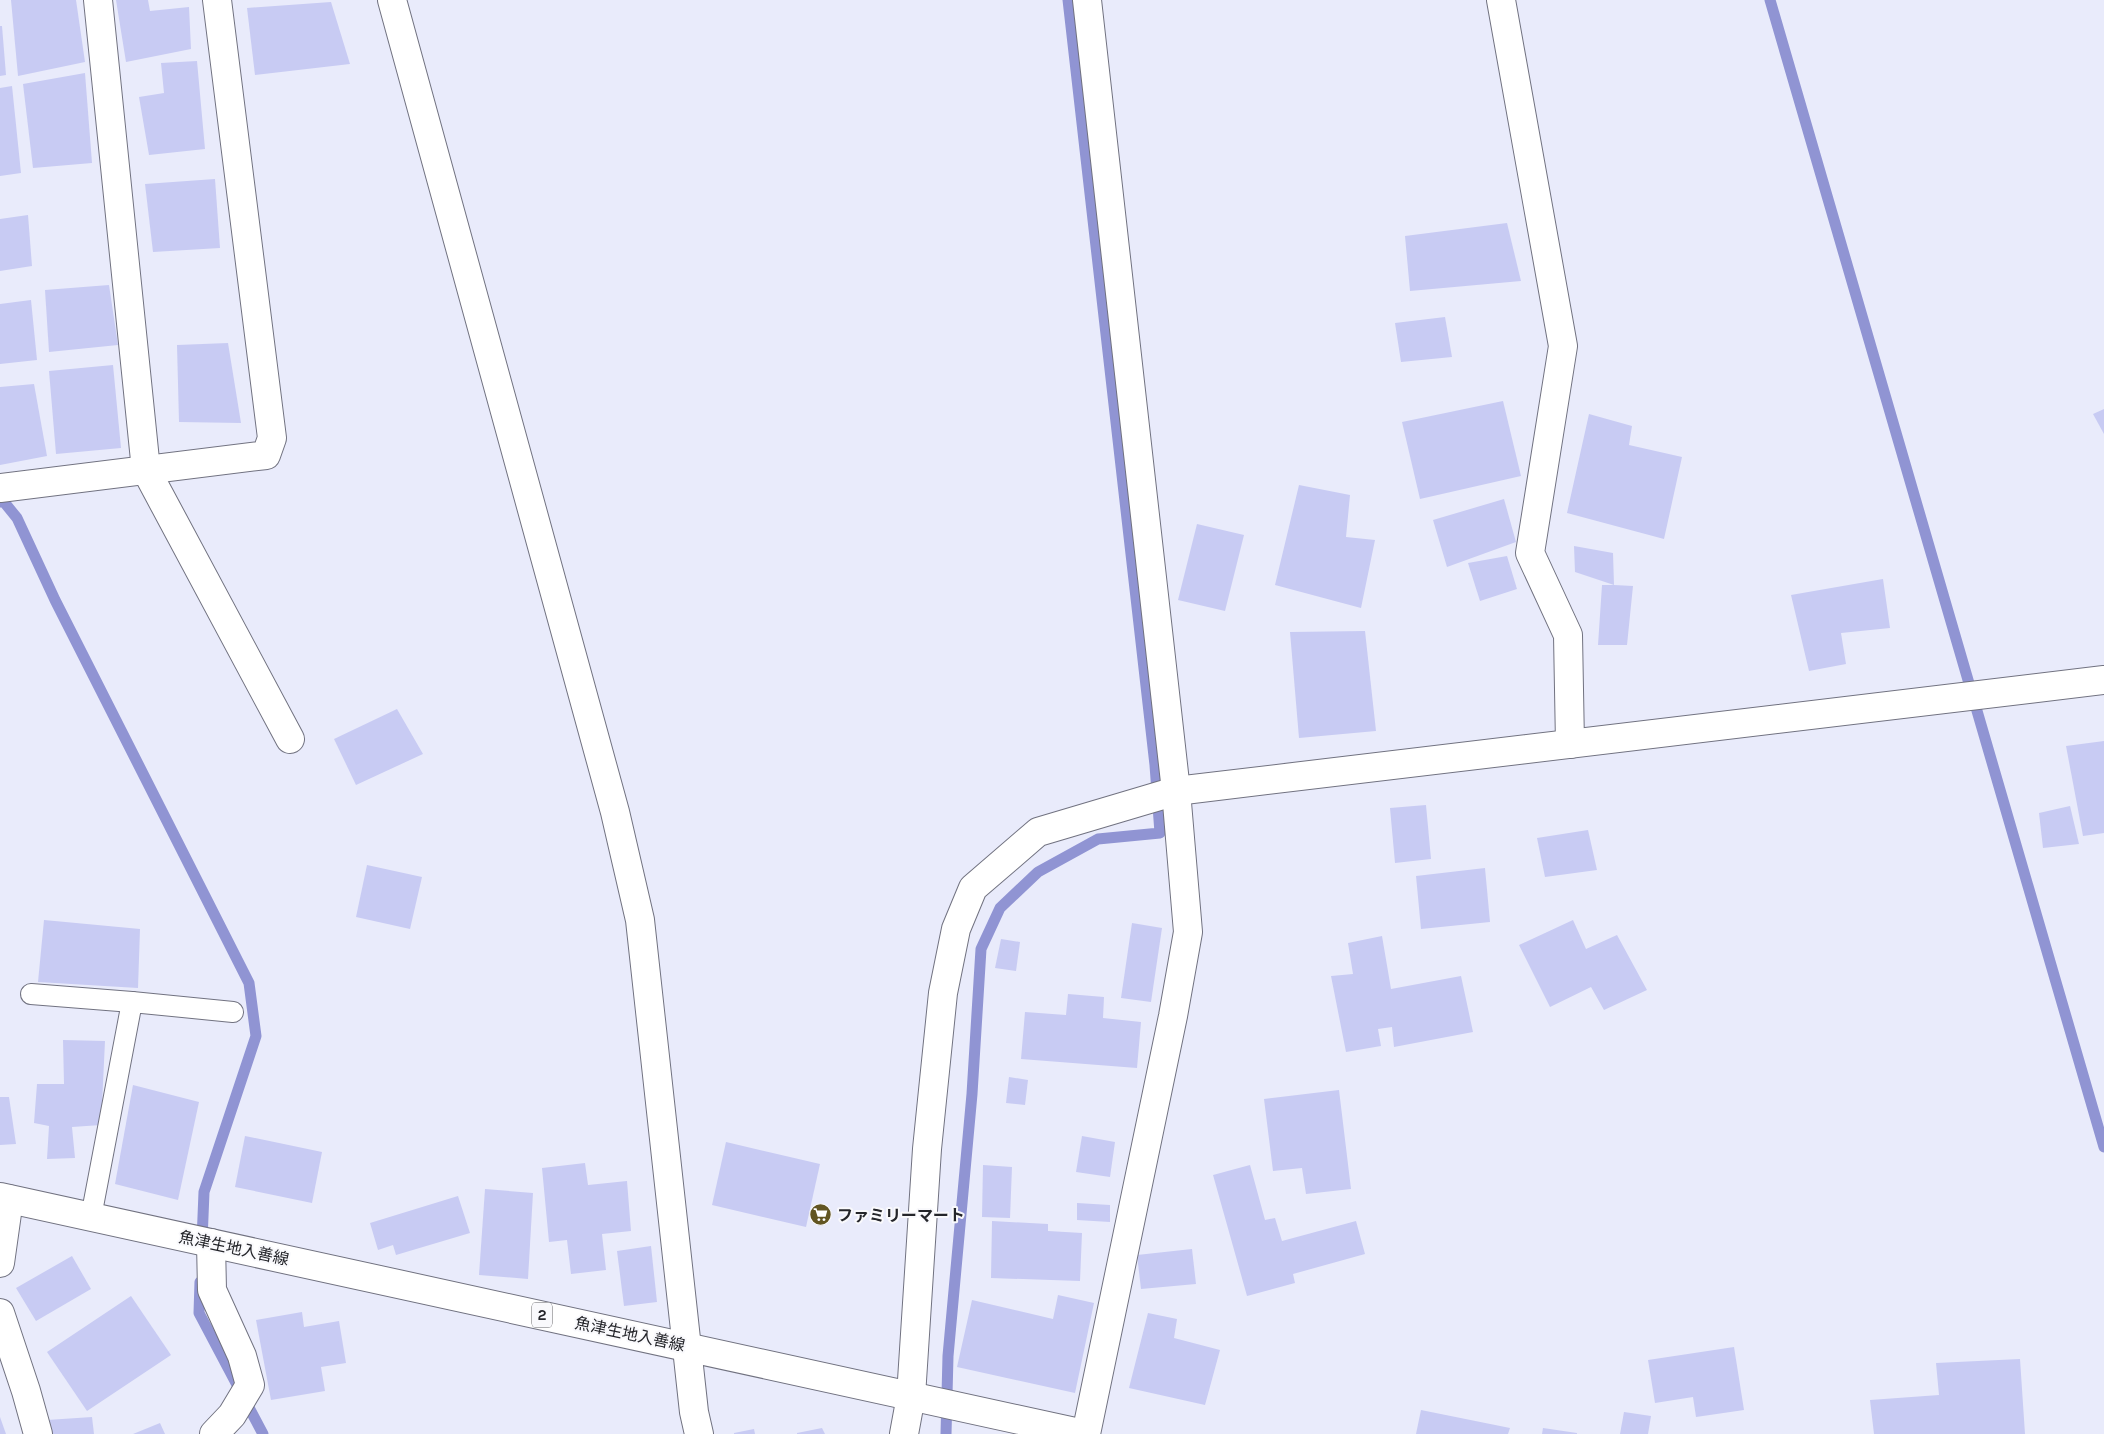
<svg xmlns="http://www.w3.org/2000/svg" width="2104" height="1434" font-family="Karla,'Noto Sans JP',sans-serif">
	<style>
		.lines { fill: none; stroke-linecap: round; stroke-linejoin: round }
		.stream { stroke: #9094d3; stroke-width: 11 }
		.building { fill: #c8cbf3 }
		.lane-casing { stroke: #717280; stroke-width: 22 }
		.street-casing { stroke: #717280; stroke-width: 30 }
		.secondary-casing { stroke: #717280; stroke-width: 30 }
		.primary-casing { stroke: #717280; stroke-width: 30 }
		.lane { stroke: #fff; stroke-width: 20 }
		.street { stroke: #fff; stroke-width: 28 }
		.secondary { stroke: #fff; stroke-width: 28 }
		.primary { stroke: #fff; stroke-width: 28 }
		.labels { text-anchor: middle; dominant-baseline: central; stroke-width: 4; stroke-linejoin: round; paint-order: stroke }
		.shield { fill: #f9f9fc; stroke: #646569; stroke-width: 1 }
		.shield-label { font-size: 15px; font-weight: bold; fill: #24252a }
		.poi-label { font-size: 16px; font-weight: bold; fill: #24252a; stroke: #f9f9fc; text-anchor: start }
		.street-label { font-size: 16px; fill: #24252a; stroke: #f9f9fc }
	</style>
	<rect width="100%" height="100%" fill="#e9ebfb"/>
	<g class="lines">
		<!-- stream -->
		<g class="stream">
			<polyline points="1770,0 2104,1147"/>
			<polyline points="0,502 4,502 17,518 55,600 249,983 256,1036 204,1192 202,1241"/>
			<polyline points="200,1282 199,1313 263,1434"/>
			<polyline points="946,1434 948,1356 972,1094 981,949 1000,908 1038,872 1098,839 1160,833 1155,765 1068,0"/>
		</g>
	</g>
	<!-- building -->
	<g class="building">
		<polygon points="11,0 76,0 85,62 18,76"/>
		<polygon points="116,0 148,0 150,11 189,7 191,49 126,62"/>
		<polygon points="331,2 350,64 255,75 247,8"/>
		<polygon points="0,26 2,26 6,75 0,76"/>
		<polygon points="197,61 205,149 149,155 139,97 164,93 161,63"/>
		<polygon points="85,73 92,163 33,168 23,84"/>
		<polygon points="12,86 21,173 0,176 0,88"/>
		<polygon points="215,179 220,248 153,252 145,184"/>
		<polygon points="28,215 32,266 0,271 0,219"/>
		<polygon points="1507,223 1521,281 1410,291 1405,236"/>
		<polygon points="109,285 118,345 49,352 45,290"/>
		<polygon points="31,300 37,360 0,364 0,304"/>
		<polygon points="1445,317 1452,357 1401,362 1395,323"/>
		<polygon points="228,343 241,423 179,422 177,345"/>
		<polygon points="113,365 121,448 56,454 49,371"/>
		<polygon points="34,384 47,456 0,465 0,387"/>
		<polygon points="1503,401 1521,476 1420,499 1402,422"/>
		<polygon points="2104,409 2104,434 2093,414"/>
		<polygon points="1589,414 1632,426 1629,445 1682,457 1664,539 1567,513"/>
		<polygon points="1299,485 1350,495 1346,537 1375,540 1361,608 1275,585"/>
		<polygon points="1504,499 1516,542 1447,567 1433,520"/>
		<polygon points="1197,524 1244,535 1225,611 1178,600"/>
		<polygon points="1574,546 1613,553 1614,585 1633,586 1627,645 1598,645 1602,585 1614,585 1575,572"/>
		<polygon points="1507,556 1517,589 1480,601 1468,563"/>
		<polygon points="1883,579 1890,628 1841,633 1846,664 1809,671 1791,595"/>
		<polygon points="1365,631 1376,731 1299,738 1290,632"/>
		<polygon points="397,709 423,754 356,785 334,739"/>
		<polygon points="2104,741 2104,833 2083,836 2066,746"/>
		<polygon points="1426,805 1431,859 1395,863 1390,808"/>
		<polygon points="2070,806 2079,844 2043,848 2039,813"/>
		<polygon points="1588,830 1597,870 1545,877 1537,838"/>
		<polygon points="367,865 422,877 410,929 356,917"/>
		<polygon points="1485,868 1490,922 1421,929 1416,876"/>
		<polygon points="44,920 140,929 138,988 38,982"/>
		<polygon points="1573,920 1586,949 1617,935 1647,990 1604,1010 1591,987 1550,1007 1519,945"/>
		<polygon points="1132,923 1162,928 1151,1002 1121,998"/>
		<polygon points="1382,936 1391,989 1461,976 1473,1032 1394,1047 1392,1027 1378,1029 1381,1046 1346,1052 1331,976 1353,974 1348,943"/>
		<polygon points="1001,939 1020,942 1016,971 995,968"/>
		<polygon points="1068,994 1104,997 1103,1018 1141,1022 1137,1068 1021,1059 1025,1012 1066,1015"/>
		<polygon points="63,1040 105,1041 101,1125 72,1127 75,1158 47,1159 49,1126 34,1123 37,1084 64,1084"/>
		<polygon points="1009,1077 1028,1080 1025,1105 1006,1103"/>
		<polygon points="133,1085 199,1102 178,1200 115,1184"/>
		<polygon points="1339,1090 1351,1189 1306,1194 1302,1168 1273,1171 1264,1099"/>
		<polygon points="0,1097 9,1097 16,1144 0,1145"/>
		<polygon points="245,1136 322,1152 312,1203 235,1187"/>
		<polygon points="1082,1136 1115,1142 1110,1177 1076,1172"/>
		<polygon points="726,1142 820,1164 806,1227 712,1205"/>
		<polygon points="585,1163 588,1185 627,1181 631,1231 602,1234 606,1270 571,1274 567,1240 549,1242 542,1168"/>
		<polygon points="983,1165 1012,1167 1010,1218 982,1217"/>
		<polygon points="1250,1165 1265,1220 1275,1218 1282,1241 1356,1221 1365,1254 1293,1274 1295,1283 1247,1296 1213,1175"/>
		<polygon points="485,1189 533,1193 528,1279 479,1275"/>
		<polygon points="458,1196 470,1233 396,1255 393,1245 378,1250 370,1223"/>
		<polygon points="1077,1203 1110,1205 1110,1222 1077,1220"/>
		<polygon points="992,1221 1048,1224 1048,1231 1082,1233 1080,1281 991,1278"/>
		<polygon points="651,1246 657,1302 624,1306 617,1251"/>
		<polygon points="1192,1249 1196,1284 1141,1289 1137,1255"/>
		<polygon points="72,1256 91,1289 36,1321 16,1288"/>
		<polygon points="1058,1295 1094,1303 1075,1393 957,1367 972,1300 1053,1319"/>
		<polygon points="131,1296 171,1355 87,1411 47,1352"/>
		<polygon points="302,1312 304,1327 339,1321 346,1363 321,1367 325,1391 271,1400 256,1320"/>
		<polygon points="1148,1313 1177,1319 1174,1338 1220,1350 1205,1405 1129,1388"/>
		<polygon points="1734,1347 1744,1410 1696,1417 1693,1397 1655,1403 1648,1360"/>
		<polygon points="2020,1359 2025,1434 1874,1434 1870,1400 1939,1395 1936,1363"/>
		<polygon points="1421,1410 1510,1428 1508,1434 1416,1434"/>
		<polygon points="1624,1412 1651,1416 1648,1434 1620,1434"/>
		<polygon points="0,1417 6,1434 0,1434"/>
		<polygon points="92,1417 94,1434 48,1434 47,1420"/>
		<polygon points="160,1423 165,1434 133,1434"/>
		<polygon points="822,1428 825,1434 797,1434 797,1433"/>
		<polygon points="1543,1428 1577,1433 1577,1434 1542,1434"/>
		<polygon points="754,1429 755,1434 734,1434 734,1433"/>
	</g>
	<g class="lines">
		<defs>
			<g id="lane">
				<polyline points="31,994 132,1002"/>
				<polyline points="91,1217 132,1002 233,1012"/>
			</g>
			<g id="street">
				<polyline points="98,0 146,470 290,739"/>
				<polyline points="392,0 615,812 640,920 694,1412 699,1434"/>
				<polyline points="1501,0 1563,346 1530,553 1568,635 1570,744"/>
				<polyline points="0,488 266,455 272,438 217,0"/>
				<polyline points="211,1243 212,1290 242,1356 250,1385 232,1415 214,1434"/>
				<polyline points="0,1263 9,1199"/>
				<polyline points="0,1313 26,1391 38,1434"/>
				<polyline points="1086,1434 1173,1016 1188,932 1176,791 1087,0"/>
			</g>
			<polyline id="secondary" points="904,1434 911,1396 927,1149 943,993 956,929 973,888 1038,832 1176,791 2104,680"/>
			<polyline id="primary" points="0,1197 1084,1434"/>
		</defs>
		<!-- lane casing -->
		<use href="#lane" class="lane-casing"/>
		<!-- street casing -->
		<use href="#street" class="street-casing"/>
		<!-- secondary casing -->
		<use href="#secondary" class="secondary-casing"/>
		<!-- primary casing -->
		<use href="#primary" class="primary-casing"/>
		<!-- lane -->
		<use href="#lane" class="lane"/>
		<!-- street -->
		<use href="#street" class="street"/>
		<!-- secondary -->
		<use href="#secondary" class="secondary"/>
		<!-- primary -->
		<use href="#primary" class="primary"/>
	</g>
	<!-- icons -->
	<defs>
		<symbol id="supermarket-disc" viewBox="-11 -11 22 22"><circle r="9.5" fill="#625522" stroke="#f9f9fc"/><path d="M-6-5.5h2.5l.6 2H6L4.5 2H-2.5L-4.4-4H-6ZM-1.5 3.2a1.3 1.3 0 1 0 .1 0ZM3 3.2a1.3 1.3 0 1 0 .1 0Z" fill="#fff"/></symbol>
	</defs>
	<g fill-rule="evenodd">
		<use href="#supermarket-disc" x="808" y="1202" width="25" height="25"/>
	</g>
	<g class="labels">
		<!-- shield labels -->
		<rect class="shield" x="532" y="1302.5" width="20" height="25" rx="4"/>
		<g class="shield-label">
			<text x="542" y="1315">2</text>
		</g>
		<!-- poi labels -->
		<g class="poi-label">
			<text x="837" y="1215">ファミリーマート</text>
		</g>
		<!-- street labels -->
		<g class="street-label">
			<text transform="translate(234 1248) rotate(12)">魚津生地入善線</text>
			<text transform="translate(630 1334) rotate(12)">魚津生地入善線</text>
		</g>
	</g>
</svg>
